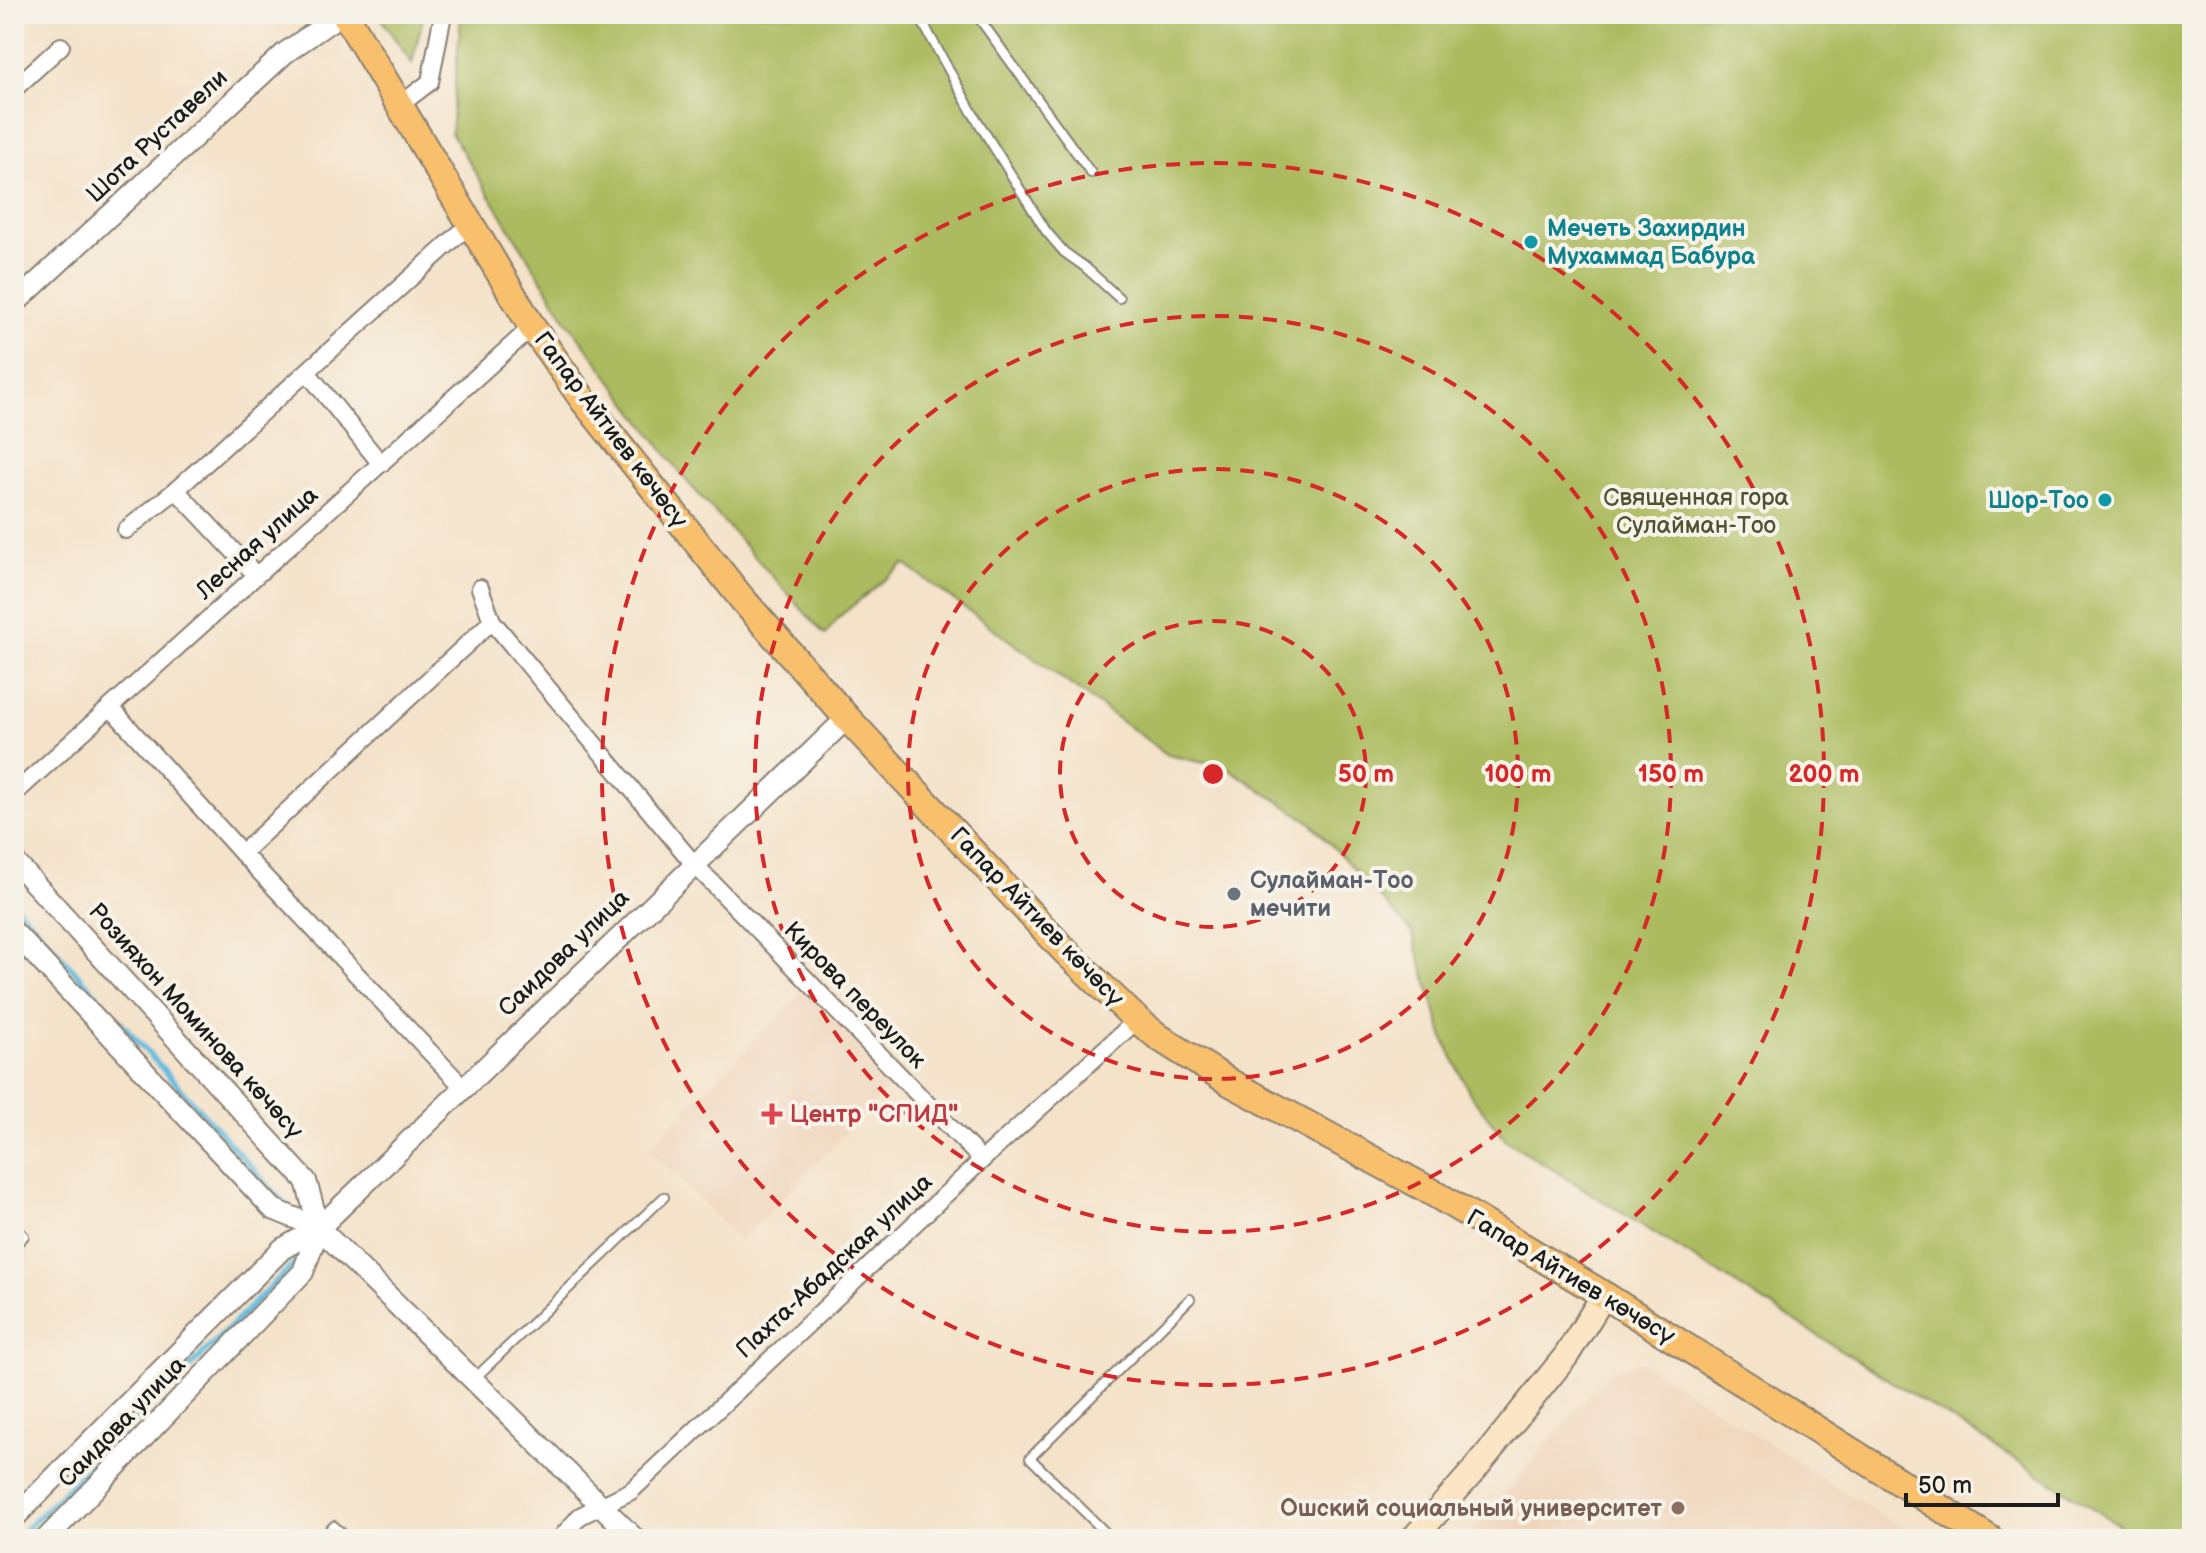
<svg xmlns="http://www.w3.org/2000/svg" width="2206" height="1553" font-family="'Balsamiq Sans',sans-serif">
	<style>
		.built { fill: #f0d5bc }
		.green { fill: #acbb5e; stroke: #646c3d; stroke-width: 2 }
		.lines { fill: none; stroke-linecap: round; stroke-linejoin: round }
		.stream { stroke: #62bce0; stroke-width: 6 }
		.service-casing { stroke: #887f72; stroke-width: 12 }
		.minor-casing { stroke: #887f72; stroke-width: 20 }
		.tertiary-casing { stroke: #887f72; stroke-width: 24 }
		.secondary-casing { stroke: #887f72; stroke-width: 28 }
		.primary-casing { stroke: #887f72; stroke-width: 30 }
		.service { stroke: #fff; stroke-width: 8 }
		.minor { stroke: #fff; stroke-width: 16 }
		.tertiary { stroke: #fff; stroke-width: 20 }
		.secondary { stroke: #fce5c4; stroke-width: 24 }
		.primary { stroke: #f8bf6c; stroke-width: 26 }
		.ring { fill: none; stroke: #d62828; stroke-width: 4; stroke-dasharray: 14 10 }
		.culture-dot { fill: #0f9aa8; stroke: #f7f3e8; stroke-width: 3 }
		.worship-dot { fill: #6b7280; stroke: #f7f3e8; stroke-width: 3 }
		.health-dot { fill: #e0444e; stroke: #f7f3e8; stroke-width: 3 }
		.education-dot { fill: #8d6e63; stroke: #f7f3e8; stroke-width: 3 }
		.labels { text-anchor: middle; dominant-baseline: central; stroke-width: 8; stroke-linejoin: round; paint-order: stroke }
		.street-label { font-size: 24px; fill: #1c1c1c; stroke: #f7f3e8 }
		.culture-label { font-size: 24px; font-weight: bold; fill: #0d838f; stroke: #f7f3e8; text-anchor: start }
		.park-label { font-size: 24px; fill: #4e5433; stroke: #f7f3e8 }
		.worship-label { font-size: 24px; font-weight: bold; fill: #5b616d; stroke: #f7f3e8; text-anchor: start }
		.health-label { font-size: 24px; font-weight: bold; fill: #be3a42; stroke: #f7f3e8; text-anchor: start }
		.education-label { font-size: 24px; font-weight: bold; fill: #785e54; stroke: #f7f3e8; text-anchor: end }
		.centre { fill: #d62828; stroke: #f7f3e8; stroke-width: 4 }
		.ring-label { font-size: 24px; text-anchor: middle; font-weight: bold; fill: #d62828; stroke: #f7f3e8; stroke-width: 8; stroke-linejoin: round; paint-order: stroke }
	</style>
	<rect width="100%" height="100%" fill="#f7f3e8"/>
	<filter id="ink" filterUnits="userSpaceOnUse"><feTurbulence type="fractalNoise" baseFrequency=".0125" numOctaves="2"/><feDisplacementMap in="SourceGraphic" scale="16" xChannelSelector="R" yChannelSelector="G"/><feConvolveMatrix kernelMatrix="1 2 1 2 8 2 1 2 1" color-interpolation-filters="sRGB"/></filter>
	<filter id="wash" filterUnits="userSpaceOnUse"><feTurbulence type="fractalNoise" baseFrequency=".006" numOctaves="4" result="noise"/><feDisplacementMap in="SourceGraphic" scale="32" xChannelSelector="R" yChannelSelector="G"/><feGaussianBlur stdDeviation="1.8" result="paint"/><feColorMatrix in="noise" values="0 0 0 0 0 0 0 0 0 0 0 0 0 0 0 0 0 1.4 0 .05"/><feComposite in="paint" operator="in"/></filter>
	<g filter="url(#wash)">
		<rect width="100%" height="100%" fill="#f4e2c9"/>
		<!-- built -->
		<g class="built">
			<polygon points="812,982 896,1080 741,1242 648,1148"/>
			<polygon points="1642,1362 1844,1492 1921,1539 1466,1539 1611,1369"/>
		</g>
		<!-- green -->
		<g class="green">
			<polygon points="378,14 424,14 412,63"/>
			<polygon points="461,14 2192,14 2192,1539 2142,1539 1506,1140 1470,1094 1444,1039 1412,932 1310,822 1228,768 1168,755 904,564 840,616 825,635 685,479 567,321 451,133"/>
		</g>
		<g class="lines">
			<!-- stream -->
			<g class="stream">
				<polyline points="14,904 288,1208"/>
				<polyline points="16,1539 297,1261"/>
			</g>
		</g>
	</g>
	<g filter="url(#ink)">
		<g class="lines">
			<defs>
				<g id="service">
					<polyline points="918,14 972,112 1046,231 1064,252 1085,267 1119,298"/>
					<polyline points="976,14 1091,173"/>
					<polyline points="14,1225 24,1236 14,1246"/>
					<polyline points="474,1379 664,1197"/>
					<polyline points="321,1539 334,1526 348,1539"/>
					<polyline points="1112,1539 1030,1458 1190,1299"/>
				</g>
				<g id="minor">
					<polyline points="14,89 61,46"/>
					<polyline points="401,104 430,82 443,14"/>
					<polyline points="307,372 381,464"/>
					<polyline points="176,490 256,575"/>
					<polyline points="126,530 176,490 469,225"/>
					<polyline points="480,588 492,621 693,863 982,1160"/>
					<polyline points="111,708 242,853 462,1086"/>
					<polyline points="14,794 532,327"/>
					<polyline points="242,853 492,621"/>
					<polyline points="560,1539 580,1516 631,1491 982,1160 1137,1020"/>
				</g>
				<g id="tertiary">
					<polyline points="14,304 285,53 341,14"/>
					<polyline points="14,861 306,1181 319,1228"/>
					<polyline points="14,932 273,1209 319,1228 635,1539"/>
					<polyline points="14,1518 282,1249 319,1228 847,718"/>
					<polyline points="46,1539 303,1272 319,1228"/>
				</g>
				<polyline id="secondary" points="1413,1539 1476,1468 1566,1356 1604,1295"/>
				<polyline id="primary" points="345,14 532,327 584,401 743,600 847,718 1065,951 1137,1020 1160,1038 1231,1083 1425,1188 1604,1295 1990,1539"/>
			</defs>
			<!-- service casing -->
			<use href="#service" class="service-casing"/>
			<!-- minor casing -->
			<use href="#minor" class="minor-casing"/>
			<!-- tertiary casing -->
			<use href="#tertiary" class="tertiary-casing"/>
			<!-- secondary casing -->
			<use href="#secondary" class="secondary-casing"/>
			<!-- primary casing -->
			<use href="#primary" class="primary-casing"/>
			<!-- service -->
			<use href="#service" class="service"/>
			<!-- minor -->
			<use href="#minor" class="minor"/>
			<!-- tertiary -->
			<use href="#tertiary" class="tertiary"/>
			<!-- secondary -->
			<use href="#secondary" class="secondary"/>
			<!-- primary -->
			<use href="#primary" class="primary"/>
		</g>
	</g>
	<!-- distance rings -->
	<g class="ring">
		<circle cx="1213" cy="774" r="153"/>
		<circle cx="1213" cy="774" r="305"/>
		<circle cx="1213" cy="774" r="458"/>
		<circle cx="1213" cy="774" r="611"/>
	</g>
	<!-- markers -->
	<g class="culture-dot">
		<circle cx="1531" cy="242" r="8"/>
		<circle cx="2105" cy="500" r="8"/>
	</g>
	<circle class="worship-dot" cx="1234" cy="894" r="8"/>
	<path class="health-dot" d="M768 1102h8v8h8v8h-8v8h-8v-8h-8v-8h8z"/>
	<circle class="education-dot" cx="1678" cy="1508" r="8"/>
	<g class="labels">
		<!-- street labels -->
		<g class="street-label">
			<text transform="translate(157 136) rotate(-43)">Шота Руставели</text>
			<text transform="translate(611 430) rotate(53)">Гапар Айтиев көчөсү</text>
			<text transform="translate(257 543) rotate(-42)">Лесная улица</text>
			<text transform="translate(1037 917) rotate(46)">Гапар Айтиев көчөсү</text>
			<text transform="translate(564 953) rotate(-44)">Саидова улица</text>
			<text transform="translate(855 995) rotate(46)">Кирова переулок</text>
			<text transform="translate(196 1021) rotate(48)">Розияхон Моминова көчөсү</text>
			<text transform="translate(834 1266) rotate(-43)">Пахта-Абадская улица</text>
			<text transform="translate(1571 1277) rotate(31)">Гапар Айтиев көчөсү</text>
			<text transform="translate(122 1422) rotate(-46)">Саидова улица</text>
		</g>
		<!-- culture labels -->
		<g class="culture-label">
			<text x="1547" y="228">Мечеть Захирдин<tspan x="1547" dy="28">Мухаммад Бабура</tspan></text>
			<text x="2089" y="500" text-anchor="end">Шор-Тоо</text>
		</g>
		<!-- park labels -->
		<g class="park-label">
			<text x="1696" y="497">Священная гора<tspan x="1696" dy="28">Сулайман-Тоо</tspan></text>
		</g>
		<!-- worship labels -->
		<g class="worship-label">
			<text x="1250" y="880">Сулайман-Тоо<tspan x="1250" dy="28">мечити</tspan></text>
		</g>
		<!-- health labels -->
		<g class="health-label">
			<text x="790" y="1114">Центр "СПИД"</text>
		</g>
		<!-- education labels -->
		<g class="education-label">
			<text x="1662" y="1508">Ошский социальный университет</text>
		</g>
	</g>
	<circle cx="1213" cy="774" r="12" class="centre"/>
	<g class="ring-label">
		<text x="1366" y="782">50 m</text>
		<text x="1518" y="782">100 m</text>
		<text x="1671" y="782">150 m</text>
		<text x="1824" y="782">200 m</text>
	</g>
	<!-- margin -->
	<rect width="2206" height="1553" fill="none" stroke="#f7f3e8" stroke-width="48"/>
	<!-- scale -->
	<path d="M1906 1493v12h152v-12" fill="none" stroke="#1c1c1c" stroke-width="4"/>
	<text x="1918" y="1493" font-size="24" fill="#1c1c1c" stroke="#f7f3e8" stroke-width="6" paint-order="stroke">50 m</text>
</svg>
